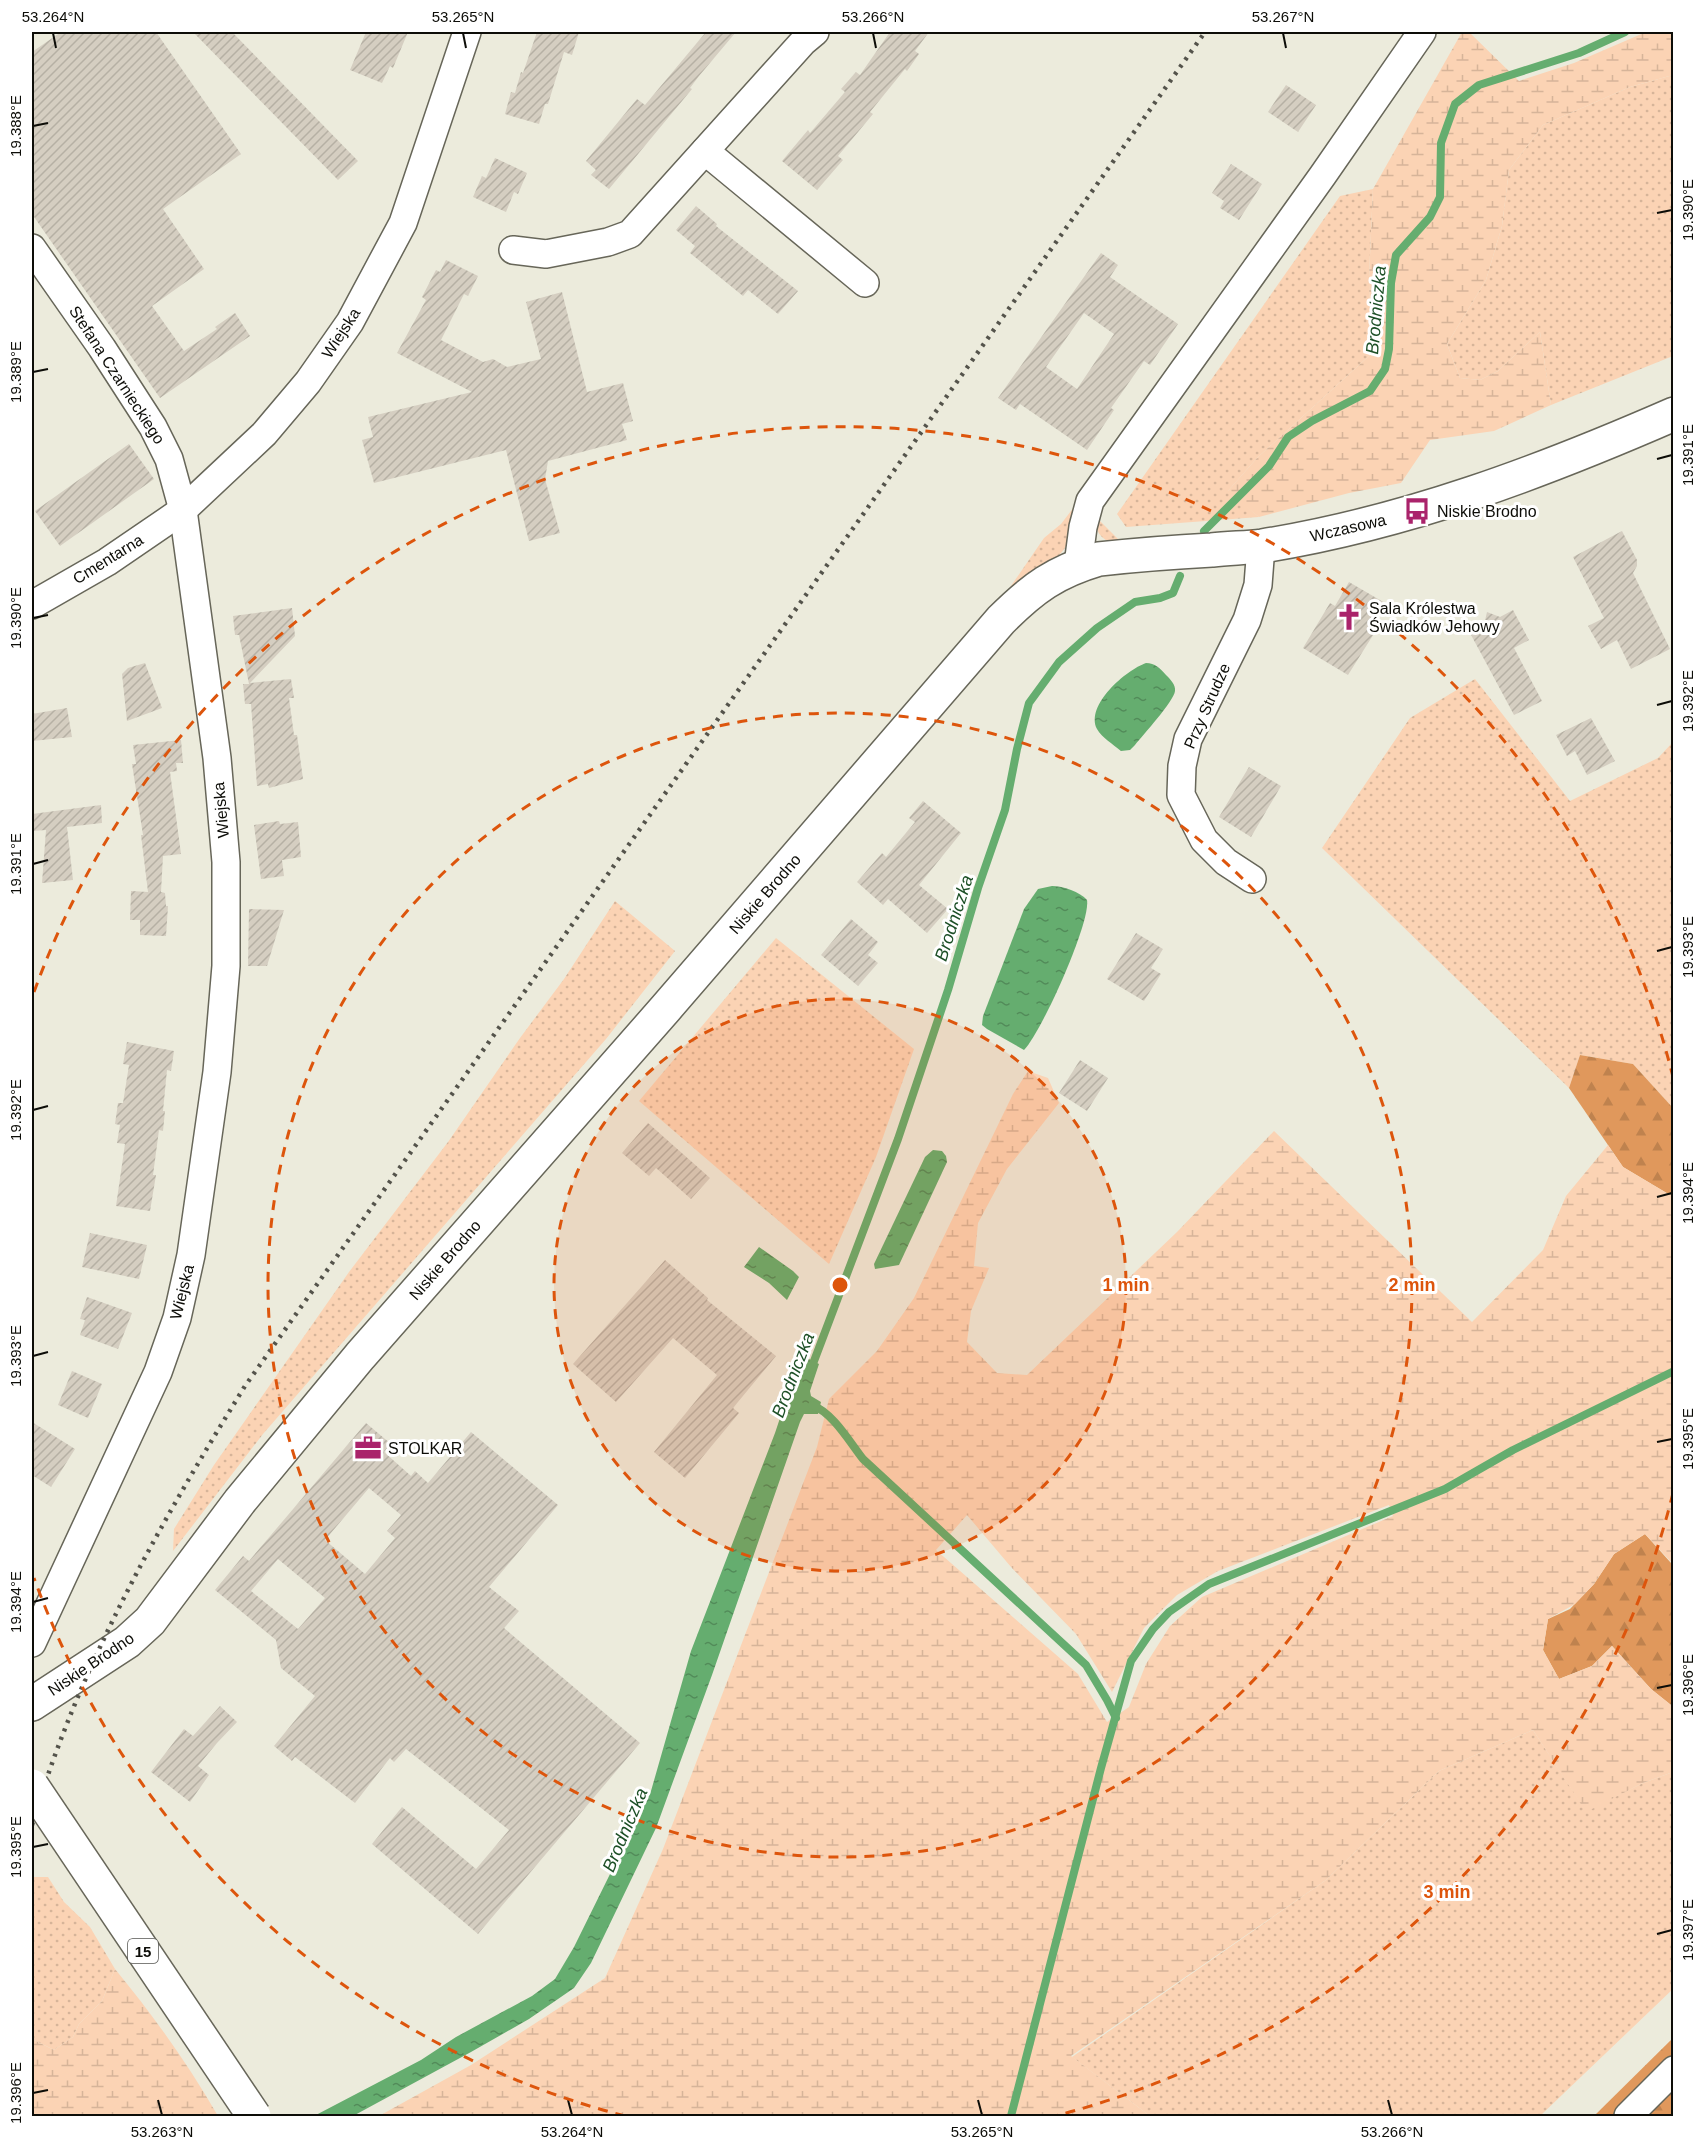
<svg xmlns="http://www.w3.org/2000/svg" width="1705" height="2148" font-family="Arial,sans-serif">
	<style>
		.grass { fill: url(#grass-dots) }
		.forest { fill: url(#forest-firs) }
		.wetland { fill: url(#wetland-marsh); fill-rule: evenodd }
		.water { fill: url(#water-ripples) }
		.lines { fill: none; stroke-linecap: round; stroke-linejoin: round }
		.stream { stroke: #65ad6f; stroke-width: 8 }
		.building { fill: url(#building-hatch); fill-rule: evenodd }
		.street-casing { stroke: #676659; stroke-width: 30 }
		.secondary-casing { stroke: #676659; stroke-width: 36 }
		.street { stroke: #fff; stroke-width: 27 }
		.secondary { stroke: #fff; stroke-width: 33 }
		.rail { stroke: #54534b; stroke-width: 4.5; stroke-dasharray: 3 6; stroke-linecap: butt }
		.primary-bridge-casing { stroke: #676659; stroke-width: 36; stroke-linecap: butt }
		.primary-bridge { stroke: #fff; stroke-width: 33 }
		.ticks { fill: none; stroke: #0d0d08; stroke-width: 2 }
		.ring { fill: none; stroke: #dd550c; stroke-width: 3; stroke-dasharray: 10 8 }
		.labels { text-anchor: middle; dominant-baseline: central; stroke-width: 6; stroke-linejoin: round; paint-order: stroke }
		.shield { fill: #fff; stroke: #565652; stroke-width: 1.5 }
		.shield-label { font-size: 15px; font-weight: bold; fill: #0d0d08 }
		.street-label { font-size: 16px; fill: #0d0d08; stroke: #fff }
		.poi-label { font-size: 16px; fill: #0d0d08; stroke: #fff; text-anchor: start }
		.water-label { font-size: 18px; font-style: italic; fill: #1d5027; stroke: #fff }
		.centre { fill: #dd550c; stroke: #fff; stroke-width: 3 }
		.ring-label { font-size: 18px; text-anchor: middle; font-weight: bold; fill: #dd550c; stroke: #fff; stroke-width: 6; stroke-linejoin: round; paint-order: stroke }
		.neatline { fill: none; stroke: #0d0d08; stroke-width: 2 }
		.ticks-label { font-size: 15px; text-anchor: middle; fill: #0d0d08 }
	</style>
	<defs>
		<pattern id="grass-dots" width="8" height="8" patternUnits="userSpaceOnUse" patternTransform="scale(1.5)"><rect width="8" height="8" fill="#fbd3b4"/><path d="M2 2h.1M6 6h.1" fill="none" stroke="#d6b499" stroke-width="1.8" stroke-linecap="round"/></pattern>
		<pattern id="forest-firs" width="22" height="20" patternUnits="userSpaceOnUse" patternTransform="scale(1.5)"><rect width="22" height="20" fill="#e0985c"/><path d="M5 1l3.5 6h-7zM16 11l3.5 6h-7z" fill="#bf824e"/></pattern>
		<pattern id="wetland-marsh" width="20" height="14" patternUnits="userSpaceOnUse" patternTransform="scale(1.5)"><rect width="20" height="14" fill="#fbd3b4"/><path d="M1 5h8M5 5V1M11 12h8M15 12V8" fill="none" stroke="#d6b499"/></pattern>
		<pattern id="water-ripples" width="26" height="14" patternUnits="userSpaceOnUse" patternTransform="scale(1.5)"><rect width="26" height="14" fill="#65ad6f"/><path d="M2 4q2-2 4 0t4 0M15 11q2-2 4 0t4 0" fill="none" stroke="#528b59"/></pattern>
		<pattern id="building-hatch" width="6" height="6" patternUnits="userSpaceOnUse" patternTransform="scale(1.5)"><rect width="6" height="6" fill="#d5cec1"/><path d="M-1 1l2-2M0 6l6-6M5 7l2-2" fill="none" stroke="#b6b0a4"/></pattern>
	</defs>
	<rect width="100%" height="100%" fill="#ecebdc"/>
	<!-- grass -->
	<g class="grass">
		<polygon points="1673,75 1673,356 1551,405 1540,332 1498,371 1480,380 1460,378 1447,344 1486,280 1502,226 1509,170 1543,125 1630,87"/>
		<polygon points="1373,189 1369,277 1370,355 1257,458 1228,491 1259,517 1126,527 1117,514 1340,196"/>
		<path d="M1074 507C1072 520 1072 536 1065 548 1054 564 1019 586 1002 599L1044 538 1061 524Z"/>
		<path d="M1095 516 1120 541 1111 543C1098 536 1096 531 1095 516Z"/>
		<polygon points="1475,679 1570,801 1658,758 1673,742 1673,1108 1633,1064 1580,1055 1569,1088 1322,848 1410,718"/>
		<polygon points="615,901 675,951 606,1039 263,1434 173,1551 174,1529 214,1465 349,1272 448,1142 520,1038 564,979"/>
		<polygon points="776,938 914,1049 876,1157 829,1264 639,1101"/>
		<polygon points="1533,1730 1586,1811 1643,1783 1673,1772 1673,1989 1540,2116 1150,2116 1072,2057 1326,1880 1439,1771"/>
		<polygon points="34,1877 48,1877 64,1902 90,1927 115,1969 102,2001 79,2024 73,2037 54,2050 32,2039 32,1894"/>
	</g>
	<!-- forest -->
	<g class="forest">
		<polygon points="1580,1055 1633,1064 1673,1108 1673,1193 1670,1195 1623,1167 1569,1088"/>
		<polygon points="1645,1534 1671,1563 1673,1562 1673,1703 1671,1705 1651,1689 1612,1646 1592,1666 1559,1679 1543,1650 1548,1619 1570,1609 1594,1584 1614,1554"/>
		<polygon points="1673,2038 1673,2116 1594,2116"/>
	</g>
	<!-- wetland -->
	<g class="wetland">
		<polygon points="1462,32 1469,32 1519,81 1574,63 1646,32 1673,32 1673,75 1630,87 1543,125 1509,170 1502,226 1486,280 1447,344 1460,378 1480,380 1498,371 1540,332 1551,405 1494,431 1430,440 1401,483 1349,493 1259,517 1227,492 1257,458 1370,355 1369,278 1373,189"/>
		<path d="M1028 1071 1048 1078 1059 1103 1007 1169 978 1223 974 1266 989 1268 971 1311 967 1342 997 1373 1027 1375 1177 1232 1274 1131 1472 1322 1543 1250 1566 1196 1608 1145 1623 1167 1670 1195 1673 1193V1562L1672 1563 1645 1534 1614 1554 1594 1584 1575 1604 1548 1619 1543 1650 1559 1679 1592 1666 1612 1646 1651 1689 1671 1705 1673 1703V1772L1643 1783 1586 1812 1533 1730 1439 1771 1326 1880 1071 2056 1150 2116H379L471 2065 605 1978 663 1849 817 1447 829 1399 877 1351 914 1298 1013 1094ZM1389 1505 1393 1516 1202 1597 1170 1626 1146 1664 1129 1707 1107 1722 1078 1674 936 1550 967 1515 1011 1567 1076 1634 1112 1692 1144 1628 1177 1595 1218 1571Z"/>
		<path d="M115 1969C153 2015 188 2064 218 2116H32V2039L54 2050 73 2037 79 2024 102 2001Z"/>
	</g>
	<!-- water -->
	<g class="water">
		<path d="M1146 663C1155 663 1160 668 1166 675 1170 679 1176 685 1175 691 1174 701 1143 735 1135 745L1130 750 1121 751C1113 744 1102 738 1097 729 1085 705 1126 670 1146 663Z"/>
		<path d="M1052 886C1063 886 1080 892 1087 900 1091 922 1041 1033 1024 1050L987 1029 982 1025 983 1016 1024 909 1038 889Z"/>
		<polygon points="933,1150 942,1151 946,1156 947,1162 899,1265 875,1269 874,1264 925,1157"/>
		<polygon points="759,1247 793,1271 799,1277 787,1300 769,1283 744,1267"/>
		<polygon points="801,1355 819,1364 810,1391 811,1396 821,1402 818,1414 804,1414 800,1422 712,1675 656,1828 591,1963 574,1988 529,2019 471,2052 353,2116 314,2116 421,2060 456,2037 532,1996 555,1979 574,1947 651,1791 691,1651 775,1433"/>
	</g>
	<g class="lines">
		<!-- stream -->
		<g class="stream">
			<polyline points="1204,531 1269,466 1288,437 1312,421 1370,391 1385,369 1389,349 1391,283 1396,255 1430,217 1440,197 1441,143 1455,104 1479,85 1579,53 1625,32"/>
			<polyline points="811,1369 898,1139 948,990 978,888 1005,810 1017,749 1029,703 1059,662 1097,628 1135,602 1160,598 1173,593 1180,576"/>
			<path d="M812 1405C833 1413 849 1441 863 1459L1086 1665 1107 1700 1116 1718"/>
			<polyline points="1011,2116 1101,1768 1131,1661 1153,1629 1169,1612 1209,1584 1445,1489 1513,1450 1674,1371"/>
		</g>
	</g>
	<!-- building -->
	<g class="building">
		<polygon points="61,32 156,32 241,154 163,209 204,269 152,306 184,351 217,329 215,327 235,313 250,336 160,398 32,214 32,52"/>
		<polygon points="193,32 232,32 358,161 338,180"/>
		<polygon points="366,32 408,32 393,68 390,66 382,83 350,70"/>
		<polygon points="537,32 579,32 572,55 564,52 548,104 545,104 539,124 505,114 511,92 515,93 521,72 523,73"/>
		<polygon points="706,32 736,32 699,76 690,88 692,89 609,189 591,175 596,170 586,161 637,99 645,105"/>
		<polygon points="890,32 929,32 915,51 919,54 907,71 905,69 870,112 873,114 838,156 843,160 817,190 782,161 808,130 810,133 845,92 841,89 856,72 860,75"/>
		<polygon points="1286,85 1316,105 1298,132 1268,112"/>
		<polygon points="495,158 527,173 518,194 514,192 506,212 473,197 482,176 486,178"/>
		<polygon points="1231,164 1262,184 1239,220 1220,208 1224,201 1212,193"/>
		<polygon points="696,206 717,224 716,226 798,291 778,314 748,290 743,296 690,253 695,246 676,230"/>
		<path d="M1101 253 1118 265 1110 277 1178 324 1150 365 1144 361 1111 408 1114 410 1087 450 1020 404 1016 410 998 398ZM1084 313 1114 334 1077 389 1046 367Z"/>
		<polygon points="446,260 478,276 468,296 464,294 441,340 483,362 493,359 507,367 541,359 526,302 562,292 587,392 623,383 633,421 622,424 627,440 548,461 545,479 560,533 529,541 506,450 374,483 362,440 373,437 368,417 472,392 397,353 426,300 422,297 436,270 440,272"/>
		<polygon points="129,444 154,479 60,546 35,511"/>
		<polygon points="1622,531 1637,560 1637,566 1633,573 1670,649 1631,669 1617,640 1601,649 1588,626 1604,618 1573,557"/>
		<polygon points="1349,582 1385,603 1369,628 1375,632 1348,675 1303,648 1330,603 1335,606"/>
		<polygon points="292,608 295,636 250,683 291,679 294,698 289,698 294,735 297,735 303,779 269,788 268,784 257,786 251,704 245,704 243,684 249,684 239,635 235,635 233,616"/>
		<polygon points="1513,610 1529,640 1514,648 1542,701 1514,715 1470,633 1484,625 1487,612 1500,617"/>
		<polygon points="145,663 162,708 127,721 122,674 128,668"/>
		<polygon points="67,708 72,737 32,741 32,714"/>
		<polygon points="1591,718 1615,761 1587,775 1575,751 1567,756 1556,735"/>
		<polygon points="181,740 183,763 176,763 177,771 170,772 181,854 163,856 161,892 165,893 166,906 168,906 166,936 140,935 140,920 130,920 131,891 148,892 141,835 143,835 132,764 136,764 133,745"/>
		<polygon points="1249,767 1281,786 1251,837 1219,817"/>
		<polygon points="923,801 961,833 919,885 948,909 927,933 888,899 883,905 857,882 882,853 886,857 915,822 909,818"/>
		<polygon points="101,805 102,823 67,827 73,880 42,883 46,830 32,831 32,814"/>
		<polygon points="279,821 280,824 298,822 301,857 282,860 284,876 261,879 254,825"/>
		<polygon points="249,909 284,910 267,966 248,966"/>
		<polygon points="851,919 878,942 868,955 878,963 858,986 821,955"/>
		<polygon points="1136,933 1163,949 1151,968 1161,974 1144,1001 1107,979"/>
		<polygon points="127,1042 174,1051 171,1071 167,1070 163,1111 165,1111 163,1131 159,1130 153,1175 156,1175 150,1211 116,1206 125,1144 117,1143 120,1125 115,1124 118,1103 123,1103 129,1065 123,1064"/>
		<polygon points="1080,1060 1108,1078 1087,1111 1059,1093"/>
		<polygon points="648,1123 710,1178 691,1199 656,1168 649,1176 622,1153"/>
		<polygon points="90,1233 147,1245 139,1279 82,1267"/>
		<polygon points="665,1260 708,1298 707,1300 776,1356 733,1408 739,1413 685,1478 654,1452 717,1375 673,1338 616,1402 573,1364"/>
		<polygon points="87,1297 132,1313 118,1349 80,1335 85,1320 80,1319"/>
		<polygon points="72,1371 102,1384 88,1418 58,1405"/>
		<polygon points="32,1422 75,1449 51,1487 32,1475"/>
		<path d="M366 1423 391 1444 384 1452 411 1476 415 1471 428 1483 471 1432 558 1505 489 1587 519 1611 504 1628 640 1743 478 1934 372 1844 402 1807 476 1869 509 1830 406 1749 394 1762 390 1758 355 1803 295 1757 292 1761 274 1746 315 1696 281 1668 276 1640 215 1590 243 1556 249 1561ZM369 1488 401 1515 387 1531 395 1538 365 1574 325 1540ZM278 1559 325 1598 298 1629 251 1591Z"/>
		<polygon points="220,1706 237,1722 217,1743 198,1766 209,1775 190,1802 151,1772 184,1729 193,1736"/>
	</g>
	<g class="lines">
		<defs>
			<g id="street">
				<polyline points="705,151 865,283"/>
				<polyline points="32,248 102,348 153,427 169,459 183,510 217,758 226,862 226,966 217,1072 191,1255 177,1318 158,1372 32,1643"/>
				<polyline points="513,250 546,254 608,242 630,234 803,42 815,32"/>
				<polyline points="1078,565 1083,527 1090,501 1323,175 1422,32"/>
				<polyline points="32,605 107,562 183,510 264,434 308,382 350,322 403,223 467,32"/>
				<polyline points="1252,879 1226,862 1204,840 1181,795 1182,766 1188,739 1247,620 1258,585 1261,546"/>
				<polyline points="1628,2116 1674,2070"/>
			</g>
			<path id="secondary" d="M32 1704 127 1642 150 1621 240 1501 360 1356 666 1008 1001 620C1033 588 1055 572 1099 559 1136 555 1174 552 1212 550 1229 548 1246 548 1262 546 1406 523 1541 472 1674 414"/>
		</defs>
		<!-- street casing -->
		<use href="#street" class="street-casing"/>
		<!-- secondary casing -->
		<use href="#secondary" class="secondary-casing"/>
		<!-- street -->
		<use href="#street" class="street"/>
		<!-- secondary -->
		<use href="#secondary" class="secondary"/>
		<!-- rail -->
		<path class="rail" d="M32 1825C78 1668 159 1525 245 1386L1205 32"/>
		<defs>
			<polyline id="primary-bridge" points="32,1786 254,2116"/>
		</defs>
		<!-- primary-bridge casing -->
		<use href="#primary-bridge" class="primary-bridge-casing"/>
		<!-- primary-bridge -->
		<use href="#primary-bridge" class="primary-bridge"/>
	</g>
	<!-- ticks -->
	<path class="ticks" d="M53 33 56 48M463 33 466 48M873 33 876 48M1283 33 1286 48M33 126 48 123M1657 213 1672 210M33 372 48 369M1657 459 1672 455M33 618 48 615M1657 705 1672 701M33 864 48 860M1657 951 1672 947M33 1110 48 1106M1657 1197 1672 1193M33 1356 48 1352M1657 1442 1672 1439M33 1602 48 1598M1657 1688 1672 1685M33 1847 48 1844M1657 1934 1672 1930M33 2093 48 2090M158 2100 162 2115M568 2100 572 2115M978 2100 982 2115M1388 2100 1392 2115"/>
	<!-- distance rings -->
	<circle cx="840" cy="1285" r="286" fill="#dd550c" fill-opacity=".12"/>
	<g class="ring">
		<circle cx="840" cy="1285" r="286"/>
		<circle cx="840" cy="1285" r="572"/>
		<path d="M1673 1493A858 858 0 0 1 1055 2116M625 2116A858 858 0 0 1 34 1578M34 992A858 858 0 0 1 1673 1077"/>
	</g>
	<!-- icons -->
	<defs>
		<symbol id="bus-bare" viewBox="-9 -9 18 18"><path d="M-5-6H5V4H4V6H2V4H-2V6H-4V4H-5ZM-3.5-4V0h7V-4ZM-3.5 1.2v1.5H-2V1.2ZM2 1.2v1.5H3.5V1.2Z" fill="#aa236b" stroke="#fff" stroke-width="2.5" paint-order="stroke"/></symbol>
		<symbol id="church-bare" viewBox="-9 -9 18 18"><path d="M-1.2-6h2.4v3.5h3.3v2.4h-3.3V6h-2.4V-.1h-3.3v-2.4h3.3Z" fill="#aa236b" stroke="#fff" stroke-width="2.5" paint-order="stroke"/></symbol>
		<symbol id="office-bare" viewBox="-9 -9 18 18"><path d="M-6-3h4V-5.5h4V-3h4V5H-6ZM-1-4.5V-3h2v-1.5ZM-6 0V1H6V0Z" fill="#aa236b" stroke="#fff" stroke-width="2.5" paint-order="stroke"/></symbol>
	</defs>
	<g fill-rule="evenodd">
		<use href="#bus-bare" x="1398" y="492" width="38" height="38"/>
		<use href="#church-bare" x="1330" y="598" width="38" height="38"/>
		<use href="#office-bare" x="349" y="1429" width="38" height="38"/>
	</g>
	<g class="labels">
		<!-- shield labels -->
		<rect class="shield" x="128" y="1939" width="30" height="24" rx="4.5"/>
		<g class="shield-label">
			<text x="143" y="1951">15</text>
		</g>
		<!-- street labels -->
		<g class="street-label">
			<text transform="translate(341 333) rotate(-57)">Wiejska</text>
			<text transform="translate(117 375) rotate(57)">Stefana Czarnieckiego</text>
			<text transform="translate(1348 528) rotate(-13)">Wczasowa</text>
			<text transform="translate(108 559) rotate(-32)">Cmentarna</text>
			<text transform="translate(1207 706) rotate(-66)">Przy Strudze</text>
			<text transform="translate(221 810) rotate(-95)">Wiejska</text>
			<text transform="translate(765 894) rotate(-49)">Niskie Brodno</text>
			<text transform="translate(445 1260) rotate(-49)">Niskie Brodno</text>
			<text transform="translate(182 1292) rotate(-76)">Wiejska</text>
			<text transform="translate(91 1664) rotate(-34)">Niskie Brodno</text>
		</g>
		<!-- poi labels -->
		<g class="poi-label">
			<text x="1437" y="511">Niskie Brodno</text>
			<text x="1369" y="608">Sala Królestwa<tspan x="1369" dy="18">Świadków Jehowy</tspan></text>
			<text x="388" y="1448">STOLKAR</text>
		</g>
		<!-- water labels -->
		<g class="water-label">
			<text transform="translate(1376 310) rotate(-85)">Brodniczka</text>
			<text transform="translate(954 918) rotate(-72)">Brodniczka</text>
			<text transform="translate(793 1375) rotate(-69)">Brodniczka</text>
			<text transform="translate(625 1830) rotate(-67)">Brodniczka</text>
		</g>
	</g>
	<circle cx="840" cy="1285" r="9" class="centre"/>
	<g class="ring-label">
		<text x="1126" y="1291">1 min</text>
		<text x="1412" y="1291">2 min</text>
		<text x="1447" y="1898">3 min</text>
	</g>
	<!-- border -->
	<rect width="1705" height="2148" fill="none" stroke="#ffffff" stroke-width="66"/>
	<rect x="33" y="33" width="1639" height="2082" class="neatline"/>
	<g class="ticks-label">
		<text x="53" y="22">53.264°N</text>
		<text x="463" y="22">53.265°N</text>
		<text x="873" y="22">53.266°N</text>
		<text x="1283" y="22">53.267°N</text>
		<text transform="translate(16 126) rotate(-90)" y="5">19.388°E</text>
		<text transform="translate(1688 210) rotate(-90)" y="5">19.390°E</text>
		<text transform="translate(16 372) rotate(-90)" y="5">19.389°E</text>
		<text transform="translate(1688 455) rotate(-90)" y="5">19.391°E</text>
		<text transform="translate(16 618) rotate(-90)" y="5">19.390°E</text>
		<text transform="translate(1688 701) rotate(-90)" y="5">19.392°E</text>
		<text transform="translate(16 864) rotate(-90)" y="5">19.391°E</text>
		<text transform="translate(1688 947) rotate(-90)" y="5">19.393°E</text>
		<text transform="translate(16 1110) rotate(-90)" y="5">19.392°E</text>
		<text transform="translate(1688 1193) rotate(-90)" y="5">19.394°E</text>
		<text transform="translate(16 1356) rotate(-90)" y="5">19.393°E</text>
		<text transform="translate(1688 1439) rotate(-90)" y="5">19.395°E</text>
		<text transform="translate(16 1602) rotate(-90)" y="5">19.394°E</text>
		<text transform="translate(1688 1685) rotate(-90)" y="5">19.396°E</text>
		<text transform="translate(16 1847) rotate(-90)" y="5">19.395°E</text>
		<text transform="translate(1688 1930) rotate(-90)" y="5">19.397°E</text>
		<text transform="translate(16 2093) rotate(-90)" y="5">19.396°E</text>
		<text x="162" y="2137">53.263°N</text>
		<text x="572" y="2137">53.264°N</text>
		<text x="982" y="2137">53.265°N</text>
		<text x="1392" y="2137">53.266°N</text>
	</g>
</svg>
